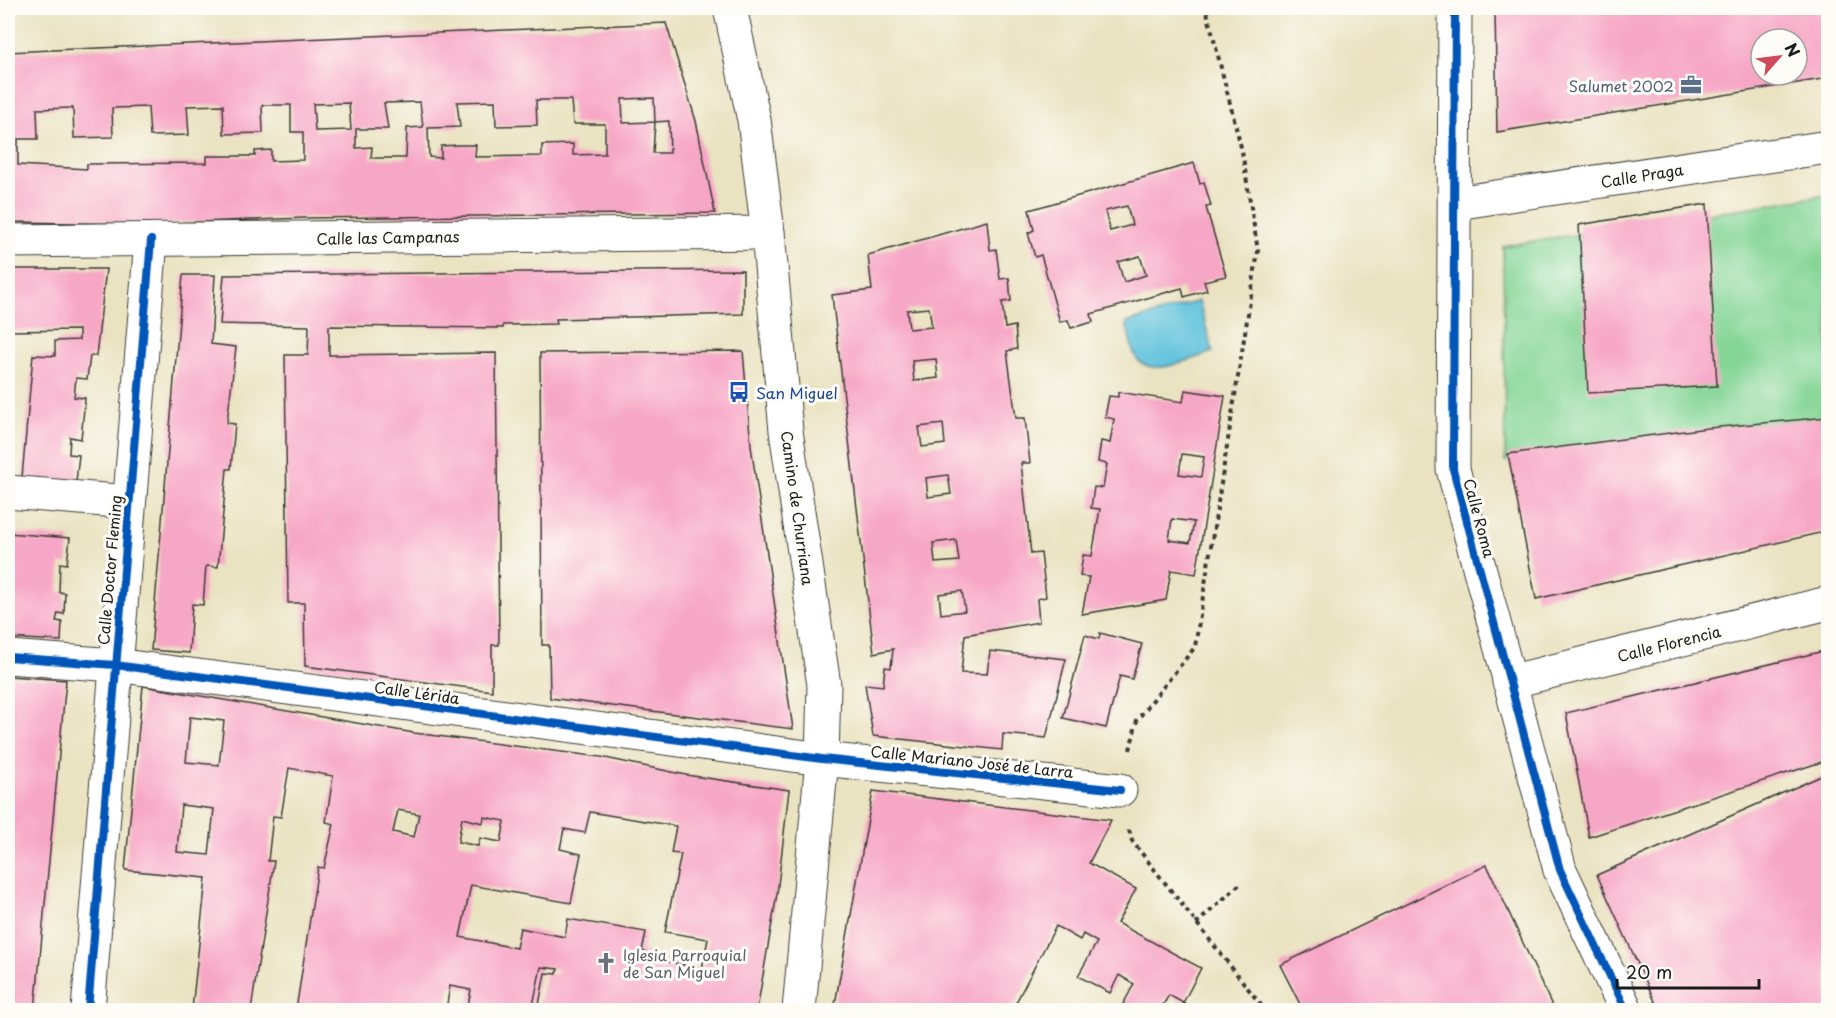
<svg xmlns="http://www.w3.org/2000/svg" width="1836" height="1018" font-family="'Playpen Sans',sans-serif">
	<style>
		.green { fill: #84d596; stroke: #507859; stroke-width: 1.5 }
		.water { fill: #5ec2dc; stroke: #3d6f7c; stroke-width: 1.5 }
		.building { fill: #f7a7c6; fill-rule: evenodd }
		.lines { fill: none; stroke-linecap: round; stroke-linejoin: round }
		.minor-casing { stroke: #3b3a35; stroke-width: 35 }
		.secondary-casing { stroke: #3b3a35; stroke-width: 35 }
		.path { stroke: #3b3a35; stroke-width: 4; stroke-dasharray: 4.5 4.5; stroke-linecap: butt }
		.minor { stroke: #fff; stroke-width: 33 }
		.secondary { stroke: #fff; stroke-width: 33 }
		.cycleway-casing { stroke: #fdfcf7; stroke-width: 11 }
		.cycleway { stroke: #0057b8; stroke-width: 8 }
		.labels { text-anchor: middle; dominant-baseline: central; stroke-width: 6; stroke-linejoin: round; paint-order: stroke }
		.service-label { font-size: 15px; fill: #4e5e75; stroke: #fdfcf7; text-anchor: end }
		.street-label { font-size: 15px; fill: #1c1c1c; stroke: #fdfcf7 }
		.transit-label { font-size: 15px; fill: #164399; stroke: #fdfcf7; text-anchor: start }
		.worship-label { font-size: 15px; fill: #5b616d; stroke: #fdfcf7; text-anchor: start }
	</style>
	<rect width="100%" height="100%" fill="#fdfcf7"/>
	<filter id="ink" filterUnits="userSpaceOnUse"><feTurbulence type="fractalNoise" baseFrequency=".0167" numOctaves="2"/><feDisplacementMap in="SourceGraphic" scale="12" xChannelSelector="R" yChannelSelector="G"/><feConvolveMatrix kernelMatrix="1 2 1 2 8 2 1 2 1" color-interpolation-filters="sRGB"/></filter>
	<filter id="wash" filterUnits="userSpaceOnUse"><feTurbulence type="fractalNoise" baseFrequency=".008" numOctaves="4" result="noise"/><feDisplacementMap in="SourceGraphic" scale="24" xChannelSelector="R" yChannelSelector="G"/><feGaussianBlur stdDeviation="1.35" result="paint"/><feColorMatrix in="noise" values="0 0 0 0 0 0 0 0 0 0 0 0 0 0 0 0 0 1.4 0 .05"/><feComposite in="paint" operator="in"/></filter>
	<g filter="url(#wash)">
		<rect width="100%" height="100%" fill="#eae3c2"/>
		<!-- green -->
		<polygon class="green" points="1828,195 1828,424 1505,461 1503,246"/>
		<!-- water -->
		<path class="water" d="M1199 301 1213 352C1194 357 1153 379 1137 359 1131 351 1129 333 1126 323Z"/>
		<g id="blocks">
			<!-- building -->
			<g class="building">
				<path d="M1495 8H1828V78L1497 132ZM1761 39H1797V75H1761Z"/>
				<path d="M666 23 696 121 715 213 304 218 148 224 8 222V52ZM654 98 655 122 669 121 670 153H653L655 122 623 123 622 99ZM536 100H571L573 124H605V154L573 155V144L542 145V156L475 157 476 145H458L441 146V158L429 157 428 128 460 127 457 102 495 101 496 126 537 125ZM420 102 423 127 407 128 406 158H371L372 147 356 148V129H388L384 103ZM349 103 351 130 315 131 313 104ZM223 105 224 134 263 133 262 105H291V132H303V160L271 161V150L255 151V156H207V163L87 164V169L18 165V139H38L37 109 73 108 74 138 113 137 112 108 148 107 150 136 189 135 187 106Z"/>
				<path d="M1194 163 1200 184 1204 182 1211 206 1206 207 1226 276 1204 281 1207 290 1184 297 1182 288 1091 314 1093 322 1071 328 1068 320 1060 322 1041 255 1035 257 1028 233 1034 230 1029 210ZM1127 206 1132 225 1110 231 1105 211ZM1140 256 1146 275 1124 282 1118 262Z"/>
				<polygon points="1707,204 1717,386 1588,393 1579,225"/>
				<path d="M987 221 990 250 996 249 1000 279 1009 278 1011 301 1002 302 1005 328 1015 326 1017 349 1007 351 1016 418H1025L1030 463H1021L1031 554 1041 553 1046 597 1037 599 1039 622 965 635 961 673 987 674 990 651 1066 659 1046 738 1003 734 1002 750 873 736 865 684 883 686 885 667 891 668 893 649 874 653 832 295 872 290 868 255ZM929 308 932 327 909 329 907 310ZM936 359 938 378 914 381 912 361ZM943 424 945 444 922 447 919 427ZM948 475 951 494 928 497 926 478ZM956 540 959 561 935 563 933 543ZM962 591 965 611 941 614 939 594Z"/>
				<polygon points="8,269 106,269 96,356 90,356 87,379 76,378 74,397 85,398 81,439 70,437 69,454 79,455 76,482 22,477 33,355 55,356 55,341 79,340 79,330 8,331"/>
				<polygon points="743,270 743,314 556,319 557,324 503,325 503,328 329,326 329,355 496,353 499,645 492,645 492,691 305,666 304,603 288,603 285,355 308,355 309,326 220,324 224,275"/>
				<polygon points="183,275 215,275 211,344 236,347 227,423 235,424 231,469 227,469 218,567 206,566 203,605 192,604 189,653 151,650"/>
				<polygon points="743,351 751,446 793,729 550,698 549,645 542,645 540,353"/>
				<path d="M1185 390 1225 396 1196 574 1171 570 1166 600 1082 614 1089 577 1080 576 1083 555 1092 556 1100 509 1091 508 1094 487 1103 488 1107 464 1098 462 1101 441 1110 443 1114 419 1105 417 1109 396 1118 397V392L1183 402ZM1182 454 1204 457 1201 477 1179 474ZM1172 519 1194 522 1190 543 1169 540Z"/>
				<polygon points="1828,417 1828,531 1536,599 1508,454 1708,428"/>
				<polygon points="8,533 70,538 67,564 60,563 59,592 65,593 64,614 58,613 56,621 62,622 61,641 8,638"/>
				<polygon points="1100,633 1142,644 1132,679 1120,676 1106,728 1063,718 1085,635 1099,639"/>
				<polygon points="1828,650 1828,760 1589,837 1566,713"/>
				<polygon points="8,676 66,680 35,1010 8,1010"/>
				<path d="M143 686 414 733 601 757 686 775 789 790 777 894 757 1010H538L545 973 557 974 558 969 541 967 532 1010H467L471 990 450 986 446 1010H296L318 867 324 868 334 824 326 822 333 776 289 768 281 817 273 816 268 861H274L251 1010H192L206 878 125 870ZM190 717 224 721 219 765 186 762ZM181 805 214 809 209 855 177 852ZM398 810 419 814 414 837 393 832ZM590 812 676 826 671 853 681 854 665 932 708 939 702 969 647 957 648 953 642 951 646 932 568 919 565 937 520 928 516 948 460 937 471 885 571 903 581 854 560 849 564 829 585 833ZM484 817 505 821 501 842 480 838 478 846 458 842 462 818 483 823Z"/>
				<polygon points="1828,773 1828,1010 1659,1010 1597,875"/>
				<polygon points="873,791 1111,820 1089,863 1136,889 1117,923 1201,968 1183,1003 1169,995 1160,1010 1120,1010 1134,984 1119,975 1110,993 1078,976 1097,942 1083,934 1080,940 1056,926 1012,1010 834,1010"/>
				<polygon points="1487,865 1554,1010 1303,1010 1280,965"/>
				<polygon points="1183,1003 1197,1010 1179,1010"/>
			</g>
		</g>
	</g>
	<g filter="url(#ink)">
		<use href="#blocks" fill-opacity="0" stroke="#3b3a35" stroke-width="1.5"/>
		<g class="lines">
			<defs>
				<g id="minor">
					<polyline points="1455,8 1453,469 1560,870 1626,1010"/>
					<polyline points="1456,203 1828,147"/>
					<polyline points="8,241 768,233"/>
					<polyline points="8,492 129,502"/>
					<polyline points="8,657 115,665 822,759 1120,790"/>
					<polyline points="1509,682 1828,603"/>
					<polyline points="88,1010 151,240"/>
				</g>
				<polyline id="secondary" points="730,8 754,120 768,233 786,431 824,685 822,759 799,1010"/>
			</defs>
			<!-- minor casing -->
			<use href="#minor" class="minor-casing"/>
			<!-- secondary casing -->
			<use href="#secondary" class="secondary-casing"/>
			<!-- path -->
			<g class="path">
				<polyline points="1130,750 1137,720 1195,647 1258,251 1242,151 1206,8"/>
				<polyline points="1129,830 1132,841 1265,1010"/>
				<polyline points="1196,924 1241,883"/>
			</g>
			<!-- minor -->
			<use href="#minor" class="minor"/>
			<!-- secondary -->
			<use href="#secondary" class="secondary"/>
			<defs>
				<g id="cycleway">
					<polyline points="1455,8 1453,469 1560,870 1626,1010"/>
					<polyline points="8,657 115,665 822,759 1120,790"/>
					<polyline points="88,1010 151,240"/>
				</g>
			</defs>
			<!-- cycleway casing -->
			<use href="#cycleway" class="cycleway-casing"/>
			<!-- cycleway -->
			<use href="#cycleway" class="cycleway"/>
		</g>
	</g>
	<!-- icons -->
	<defs>
		<symbol id="office-bare" viewBox="-9 -9 18 18"><path d="M-6-3h4V-5.5h4V-3h4V5H-6ZM-1-4.5V-3h2v-1.5ZM-6 0V1H6V0Z" fill="#5c6f8a" stroke="#fdfcf7" stroke-width="2.5" paint-order="stroke"/></symbol>
		<symbol id="bus-bare" viewBox="-9 -9 18 18"><path d="M-5-6H5V4H4V6H2V4H-2V6H-4V4H-5ZM-3.5-4V0h7V-4ZM-3.5 1.2v1.5H-2V1.2ZM2 1.2v1.5H3.5V1.2Z" fill="#1a4fb4" stroke="#fdfcf7" stroke-width="2.5" paint-order="stroke"/></symbol>
		<symbol id="church-bare" viewBox="-9 -9 18 18"><path d="M-1.2-6h2.4v3.5h3.3v2.4h-3.3V6h-2.4V-.1h-3.3v-2.4h3.3Z" fill="#6b7280" stroke="#fdfcf7" stroke-width="2.5" paint-order="stroke"/></symbol>
	</defs>
	<g fill-rule="evenodd">
		<use href="#office-bare" x="1676" y="70" width="30" height="30"/>
		<use href="#bus-bare" x="724" y="377" width="30" height="30"/>
		<use href="#church-bare" x="591" y="948" width="30" height="30"/>
	</g>
	<g class="labels">
		<!-- service labels -->
		<g class="service-label">
			<text x="1674" y="85">Salumet 2002</text>
		</g>
		<!-- street labels -->
		<g class="street-label">
			<text transform="translate(1642 175) rotate(-9)">Calle Praga</text>
			<text transform="translate(388 237) rotate(-1)">Calle las Campanas</text>
			<text transform="translate(798 508) rotate(82)">Camino de Churriana</text>
			<text transform="translate(1480 518) rotate(75)">Calle Roma</text>
			<text transform="translate(109 570) rotate(-85)">Calle Doctor Fleming</text>
			<text transform="translate(1669 643) rotate(-14)">Calle Florencia</text>
			<text transform="translate(417 692) rotate(8)">Calle Lérida</text>
			<text transform="translate(972 761) rotate(6)">Calle Mariano José de Larra</text>
		</g>
		<!-- transit labels -->
		<g class="transit-label">
			<text x="756" y="392">San Miguel</text>
		</g>
		<!-- worship labels -->
		<g class="worship-label">
			<text x="623" y="954">Iglesia Parroquial<tspan x="623" dy="17">de San Miguel</tspan></text>
		</g>
	</g>
	<!-- margin -->
	<rect width="1836" height="1018" fill="none" stroke="#fdfcf7" stroke-width="30"/>
	<!-- north arrow -->
	<g transform="translate(1779 57) rotate(62)"><circle r="28" fill="#fdfcf7" stroke="#a3a29f" stroke-width="1.5"/>
	<path d="M0-4.5L10 22L0 15L-10 22Z" fill="#d1495b"/>
	<text y="-9" font-size="16" font-weight="bold" text-anchor="middle" fill="#1c1c1c">N</text>
	</g>
	<!-- scale -->
	<path d="M1617 979v9h142v-9" fill="none" stroke="#1c1c1c" stroke-width="3"/>
	<text x="1626" y="979" font-size="18" fill="#1c1c1c" stroke="#fdfcf7" stroke-width="4.5" paint-order="stroke">20 m</text>
</svg>
